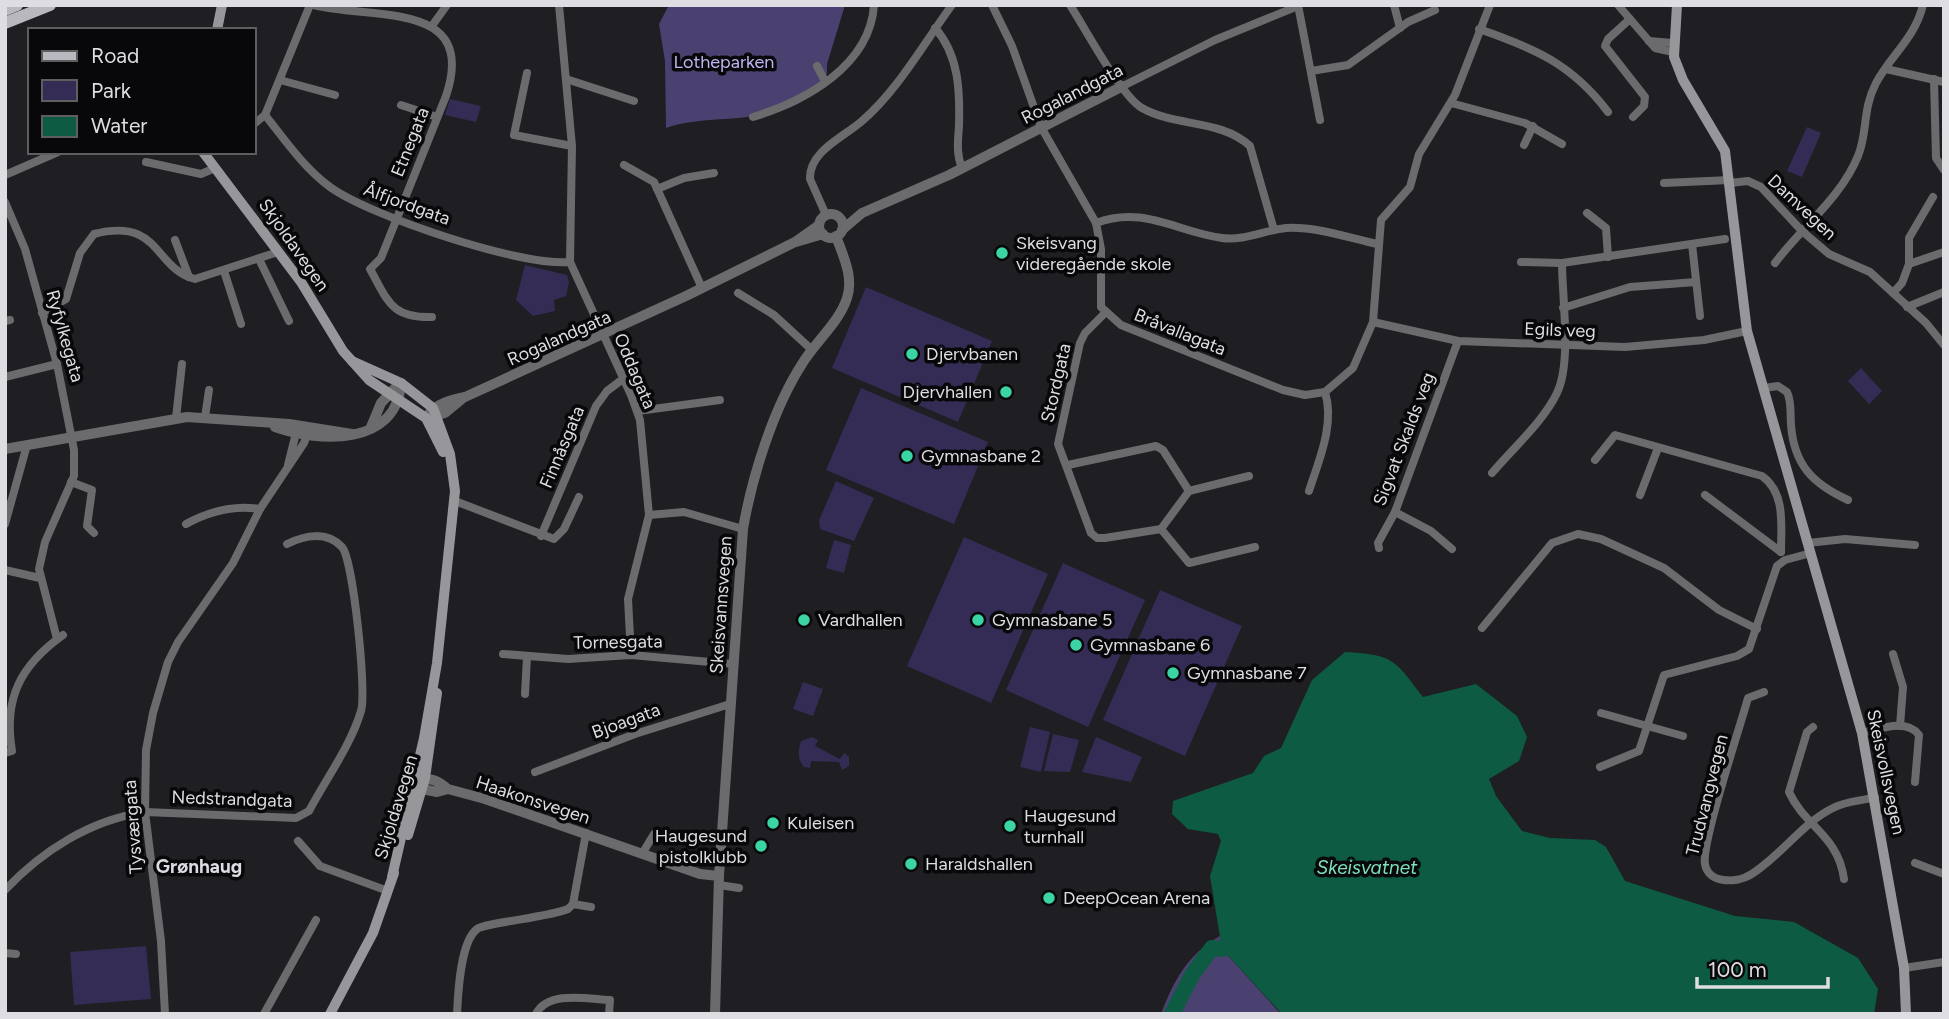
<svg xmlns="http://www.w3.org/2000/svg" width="1949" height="1019" font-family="Figtree,sans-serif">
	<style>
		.green { fill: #342c54 }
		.forest { fill: #4b4171 }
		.water { fill: #0e5b44 }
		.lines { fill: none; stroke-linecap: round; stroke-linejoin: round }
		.river { stroke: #0e5b44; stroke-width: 16 }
		.minor { stroke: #6b6a6d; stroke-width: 8 }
		.tertiary { stroke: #6b6a6d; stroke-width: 10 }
		.secondary { stroke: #97969b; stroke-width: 10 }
		.primary { stroke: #b9b8be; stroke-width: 12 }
		.poi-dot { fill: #3bd4a4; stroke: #08080a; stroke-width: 2.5 }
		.labels { text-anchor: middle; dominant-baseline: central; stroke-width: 7; stroke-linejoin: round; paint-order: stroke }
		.park-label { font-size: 18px; fill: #bfb4f3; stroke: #08080a }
		.street-label { font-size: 18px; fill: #dedee2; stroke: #08080a }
		.poi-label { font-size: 18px; fill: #dedee2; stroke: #08080a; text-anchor: start }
		.neighbourhood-label { font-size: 19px; font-weight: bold; fill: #dcdbe3; stroke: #08080a }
		.water-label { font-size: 19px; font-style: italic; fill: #7de2bc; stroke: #08080a }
	</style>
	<rect width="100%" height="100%" fill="#1e1e23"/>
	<!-- green -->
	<g class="green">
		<polygon points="450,99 481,106 476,122 445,115"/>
		<polygon points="1807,127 1821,133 1802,177 1787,171"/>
		<polygon points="525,265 567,275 569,282 566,296 554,300 555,311 533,316 516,300"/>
		<polygon points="866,287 992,341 958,422 832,368"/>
		<polygon points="1861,368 1882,391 1869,404 1848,381"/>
		<polygon points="861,388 988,442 954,524 826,470"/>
		<polygon points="836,481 874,498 854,541 820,529 819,520"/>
		<polygon points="964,537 1048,574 991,703 907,666"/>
		<polygon points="834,540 851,545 844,573 826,568"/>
		<polygon points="1063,563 1145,600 1088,727 1006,690"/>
		<polygon points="1160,590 1242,626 1185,756 1103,720"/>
		<polygon points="803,682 823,689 813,716 793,709"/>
		<polygon points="1030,727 1050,732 1041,772 1020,767"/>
		<polygon points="1053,734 1079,740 1070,772 1044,771"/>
		<path d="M812 737 818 740 815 746 840 759 844 753 849 757V766L842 770 839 762 811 761 810 768 804 767C797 759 798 751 801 741Z"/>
		<polygon points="1096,737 1142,757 1131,782 1082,772"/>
		<polygon points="146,946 151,999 74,1005 70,952"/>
	</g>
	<!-- forest -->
	<g class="forest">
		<path d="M669 5H845L827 64V73C799 133 715 110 666 128L665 61 659 24Z"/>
		<path d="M1220 936 1222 949 1281 1014H1161C1174 980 1188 954 1220 936Z"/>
	</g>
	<!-- water -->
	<path class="water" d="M1345 652C1394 655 1394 659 1423 697L1476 684 1517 716 1527 737 1519 761 1489 779 1496 796 1522 831 1550 838 1595 840 1606 847 1625 881 1735 916 1794 922 1858 958 1878 989 1874 1014H1282L1222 949 1210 876 1221 841 1218 834 1188 829 1172 814 1173 801 1253 773 1264 756 1281 748 1312 680Z"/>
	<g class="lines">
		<!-- river -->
		<polyline class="river" points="1172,1014 1192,975 1212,948 1222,949"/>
		<!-- minor -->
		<g class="minor">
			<path d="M314 5C374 20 478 0 446 96L381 258 370 269C388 301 391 318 432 317"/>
			<polyline points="559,5 572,146 570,262 631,395 640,420 649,515 628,599 631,655"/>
			<polyline points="992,5 1012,46 1041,127 1096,223 1101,249 1101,307 1121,325 1283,390 1305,395 1325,392 1353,368 1373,322 1381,220 1410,187 1419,154 1455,95 1490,5"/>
			<path d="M1070 5C1085 28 1121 96 1142 108 1175 127 1221 119 1250 146L1274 230"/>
			<polyline points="1298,5 1320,120"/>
			<polyline points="1394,5 1400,28"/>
			<polyline points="1618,5 1655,48 1673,52"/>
			<polyline points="1630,19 1608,39 1605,46 1645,97 1644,106 1633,117"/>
			<polyline points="434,23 447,5"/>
			<path d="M935 28C959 55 960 91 959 126 958 141 956 154 962 168"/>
			<path d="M1479 29C1534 48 1572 64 1608 112"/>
			<polyline points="1649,41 1673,43"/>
			<polyline points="817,66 825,81"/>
			<polyline points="1886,69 1944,82"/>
			<polyline points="1311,71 1348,65 1408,22 1435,10"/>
			<polyline points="527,73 514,135 572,146"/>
			<polyline points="566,79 634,101"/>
			<polyline points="1934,79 1936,158 1944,170"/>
			<polyline points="280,80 335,95"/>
			<polyline points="1123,86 1215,40 1298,6"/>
			<polyline points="1451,103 1525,123 1562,144"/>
			<polyline points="401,105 437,117"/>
			<path d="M265 115C285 140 304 168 330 187 370 216 522 267 570 262"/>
			<path d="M753 117C805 101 870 66 874 5"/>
			<polyline points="254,124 265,115 310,5"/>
			<polyline points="1524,145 1533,126"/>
			<polyline points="146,162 201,174 215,168"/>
			<polyline points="624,165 654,182 702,288"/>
			<polyline points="5,175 58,152"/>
			<polyline points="1664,183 1730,180"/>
			<polyline points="1730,183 1748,181 1761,187 1802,231 1829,254 1870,272 1926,323 1944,345"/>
			<polyline points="657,189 684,178 714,173"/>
			<polyline points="5,202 25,249 57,364 74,450 74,476 45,542 39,569 57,639"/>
			<polyline points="1587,213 1606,228 1608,257"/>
			<path d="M826 215 810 179C809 151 844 137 862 121 898 90 924 43 952 5"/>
			<path d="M1096 223C1143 205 1177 232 1222 238 1244 241 1265 230 1286 228 1315 226 1349 238 1377 244"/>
			<polyline points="175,240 189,277"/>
			<polyline points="1692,244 1700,316"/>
			<polyline points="259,259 289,321"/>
			<polyline points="1521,262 1562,263 1725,239"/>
			<path d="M1775 263C1801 228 1841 198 1858 156 1868 132 1862 110 1876 83 1891 55 1915 38 1923 5"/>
			<polyline points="1909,264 1909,238 1933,197"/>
			<polyline points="224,271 241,324"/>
			<polyline points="738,293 774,315 812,350"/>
			<polyline points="1893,293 1902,283 1909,264 1944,252"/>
			<polyline points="1907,307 1944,292"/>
			<polyline points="1563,308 1630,287 1696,282"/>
			<path d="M42 313 66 299 80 253 94 234C161 217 153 268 195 279L278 252"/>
			<polyline points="1105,313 1085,333 1080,343 1058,444 1091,533 1097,538 1105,538 1161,529 1189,563 1255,547"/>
			<polyline points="5,321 10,320"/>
			<polyline points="1373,322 1458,341 1625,347 1704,340 1747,331"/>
			<polyline points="5,377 57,364"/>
			<path d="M1764 388 1778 386 1787 392C1792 402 1790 414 1791 425 1794 465 1813 484 1848 500"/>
			<polyline points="638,411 720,400"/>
			<polyline points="205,417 209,390"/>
			<polyline points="176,418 182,364"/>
			<path d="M1595 460 1615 435 1762 476C1786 493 1781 526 1781 552"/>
			<polyline points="1068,465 1156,446 1163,450 1189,491"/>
			<path d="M1492 473C1513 448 1543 422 1557 393 1572 362 1562 297 1562 263"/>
			<polyline points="71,482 92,490 87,526 94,533"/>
			<path d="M1309 491C1319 460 1335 424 1325 392"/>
			<polyline points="1640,495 1658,448"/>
			<polyline points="1705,495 1781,552"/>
			<polyline points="455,501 554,539 564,529 579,497"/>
			<polyline points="1395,512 1431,531 1452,549"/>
			<polyline points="649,515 684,512 743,529"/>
			<polyline points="5,524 27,445"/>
			<path d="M186 524C208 512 234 505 260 509"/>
			<polyline points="1161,529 1189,491 1249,476"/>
			<polyline points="541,536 596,406 607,391 623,379"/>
			<polyline points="1808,543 1845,539 1915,545"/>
			<polyline points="1379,548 1378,543 1395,512 1458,341"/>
			<polyline points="5,570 40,578"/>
			<polyline points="1482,628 1552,543 1578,534 1601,539 1664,568 1719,610 1757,629"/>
			<polyline points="503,654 568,659 631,655 733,664"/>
			<polyline points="1893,654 1903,687 1900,726"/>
			<path d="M1764 692 1748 698C1740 727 1701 844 1705 864 1708 884 1737 883 1750 875 1780 857 1802 823 1833 808 1846 801 1862 801 1875 797"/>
			<polyline points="525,694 527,657"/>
			<polyline points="1601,713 1683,736"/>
			<path d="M1813 727 1807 732 1789 792C1805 827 1838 835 1844 879"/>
			<path d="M1862 733C1880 729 1907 718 1919 735L1915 782"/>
			<path d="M5 753 12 751C3 698 21 665 63 635"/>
			<polyline points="1600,767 1639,751 1664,675 1737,656 1749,649 1777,566 1785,560 1811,553"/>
			<polyline points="535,772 635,734 730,704"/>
			<polyline points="298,841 320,866 388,891"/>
			<polyline points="642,854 654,834"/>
			<polyline points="1915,863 1944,874"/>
			<polyline points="719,885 739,888"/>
			<path d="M5 890C42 851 90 820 145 812L296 818 309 811C326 779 351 745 361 711 367 692 353 559 342 547 327 531 305 535 287 544"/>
			<polyline points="573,904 591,907"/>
			<polyline points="5,953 16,954"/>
			<polyline points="1904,968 1944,962"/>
			<polyline points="165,1014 161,941 145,812 146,750 153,713 168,662 178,642 233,563 260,509 304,443 307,435 304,426 296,433 288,465"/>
			<polyline points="264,1014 316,920"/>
			<path d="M457 1014C458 994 460 942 477 929 484 923 550 917 568 909L573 904 586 833"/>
			<path d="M536 1014C548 990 588 999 610 1000L609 1014"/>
		</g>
		<!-- tertiary -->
		<g class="tertiary">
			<circle cx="831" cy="226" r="12"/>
			<polyline points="842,230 862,213 949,175 1123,86"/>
			<polyline points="796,242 823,234"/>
			<path d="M428 415C437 403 451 400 465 397L686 296 795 242 819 225"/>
			<polyline points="430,417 445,413 462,399"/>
			<path d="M275 427C320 443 397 446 401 383"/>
			<polyline points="371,427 381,403 395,388"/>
			<polyline points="5,449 187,417 289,424 352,434"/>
			<path d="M448 789C437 780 429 776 415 782L422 789 437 792 448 789 485 799 700 874 719 876 715 1014"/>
			<path d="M719 876 743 529C752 477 773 409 802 364 815 342 839 323 847 298 854 277 843 256 836 236"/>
		</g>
		<!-- secondary -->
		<g class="secondary">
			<polyline points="1677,5 1674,57 1683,80 1725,151 1747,331 1862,733 1904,968 1906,1014"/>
			<polyline points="217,30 222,5"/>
			<polyline points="203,152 301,282 343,351 369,380 426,418 443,452"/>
			<polyline points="352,361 401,383 433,408 450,454 455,491 437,663 424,738 392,877"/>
			<polyline points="408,835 425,778 437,693"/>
			<polyline points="330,1014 373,933 394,873"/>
		</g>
		<!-- primary -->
		<g class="primary">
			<polyline points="5,10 17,5"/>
			<polyline points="5,23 50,5"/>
		</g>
	</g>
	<!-- markers -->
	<g class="poi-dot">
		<circle cx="1002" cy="253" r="7"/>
		<circle cx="912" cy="354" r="7"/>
		<circle cx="1006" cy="392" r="7"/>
		<circle cx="907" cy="456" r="7"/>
		<circle cx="804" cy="620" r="7"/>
		<circle cx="978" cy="620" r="7"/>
		<circle cx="1076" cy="645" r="7"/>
		<circle cx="1173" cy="673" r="7"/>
		<circle cx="773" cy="823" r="7"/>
		<circle cx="1010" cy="826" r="7"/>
		<circle cx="761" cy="846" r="7"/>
		<circle cx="911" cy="864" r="7"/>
		<circle cx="1049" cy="898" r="7"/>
	</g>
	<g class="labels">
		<!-- park labels -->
		<g class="park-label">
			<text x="724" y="62">Lotheparken</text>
		</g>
		<!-- street labels -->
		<g class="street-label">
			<text transform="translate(1072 94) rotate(-27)">Rogalandgata</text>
			<text transform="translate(410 142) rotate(-68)">Etnegata</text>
			<text transform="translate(407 204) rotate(20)">Ålfjordgata</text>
			<text transform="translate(1802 207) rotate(43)">Damvegen</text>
			<text transform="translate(294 245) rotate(55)">Skjoldavegen</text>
			<text transform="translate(1560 330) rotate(2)">Egils veg</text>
			<text transform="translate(1180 332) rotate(22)">Bråvallagata</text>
			<text transform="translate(65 336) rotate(74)">Ryfylkegata</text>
			<text transform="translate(559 338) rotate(-24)">Rogalandgata</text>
			<text transform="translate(635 371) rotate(67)">Oddagata</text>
			<text transform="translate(1056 383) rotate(-77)">Stordgata</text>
			<text transform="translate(1404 439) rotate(-69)">Sigvat Skalds veg</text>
			<text transform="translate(562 447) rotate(-67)">Finnåsgata</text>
			<text transform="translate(721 605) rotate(-86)">Skeisvannsvegen</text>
			<text transform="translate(618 642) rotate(-1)">Tornesgata</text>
			<text transform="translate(626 721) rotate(-20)">Bjoagata</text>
			<text transform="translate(1886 772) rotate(78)">Skeisvollsvegen</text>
			<text transform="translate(1707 795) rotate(-76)">Trudvangvegen</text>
			<text transform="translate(232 799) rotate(2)">Nedstrandgata</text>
			<text transform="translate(533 800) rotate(18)">Haakonsvegen</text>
			<text transform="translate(396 807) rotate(-73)">Skjoldavegen</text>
			<text transform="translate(133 827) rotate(-94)">Tysværgata</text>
		</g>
		<!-- poi labels -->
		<g class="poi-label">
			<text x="1016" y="243">Skeisvang<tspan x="1016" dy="21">videregående skole</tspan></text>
			<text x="926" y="354">Djervbanen</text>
			<text x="992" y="392" text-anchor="end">Djervhallen</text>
			<text x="921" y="456">Gymnasbane 2</text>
			<text x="818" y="620">Vardhallen</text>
			<text x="992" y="620">Gymnasbane 5</text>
			<text x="1090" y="645">Gymnasbane 6</text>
			<text x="1187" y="673">Gymnasbane 7</text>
			<text x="1024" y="816">Haugesund<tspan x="1024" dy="21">turnhall</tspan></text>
			<text x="787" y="823">Kuleisen</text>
			<text x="747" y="836" text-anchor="end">Haugesund<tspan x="747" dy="21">pistolklubb</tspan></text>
			<text x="925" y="864">Haraldshallen</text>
			<text x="1063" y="898">DeepOcean Arena</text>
		</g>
		<!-- neighbourhood labels -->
		<g class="neighbourhood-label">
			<text x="199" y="866">Grønhaug</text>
		</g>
		<!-- water labels -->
		<g class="water-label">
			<text x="1367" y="867">Skeisvatnet</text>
		</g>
	</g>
	<!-- border -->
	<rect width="1949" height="1019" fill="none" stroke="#dedee2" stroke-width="14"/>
	<!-- legend -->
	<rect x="28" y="28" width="228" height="126" fill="#08080a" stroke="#5e5e60" stroke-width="2"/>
	<rect x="42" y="51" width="35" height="10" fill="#b9b8be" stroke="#5e5e60" stroke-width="2"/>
	<text x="91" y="63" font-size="21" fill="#dedee2">Road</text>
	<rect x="42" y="80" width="35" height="21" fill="#342c54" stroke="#5e5e60" stroke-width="2"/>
	<text x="91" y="98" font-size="21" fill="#dedee2">Park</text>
	<rect x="42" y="116" width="35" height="21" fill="#0e5b44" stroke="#5e5e60" stroke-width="2"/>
	<text x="91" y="133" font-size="21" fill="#dedee2">Water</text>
	<!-- scale -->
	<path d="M1697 977v10h131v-10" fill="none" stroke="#dedee2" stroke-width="3.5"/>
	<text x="1708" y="977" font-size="21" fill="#dedee2" stroke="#08080a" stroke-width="5" paint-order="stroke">100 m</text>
</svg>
